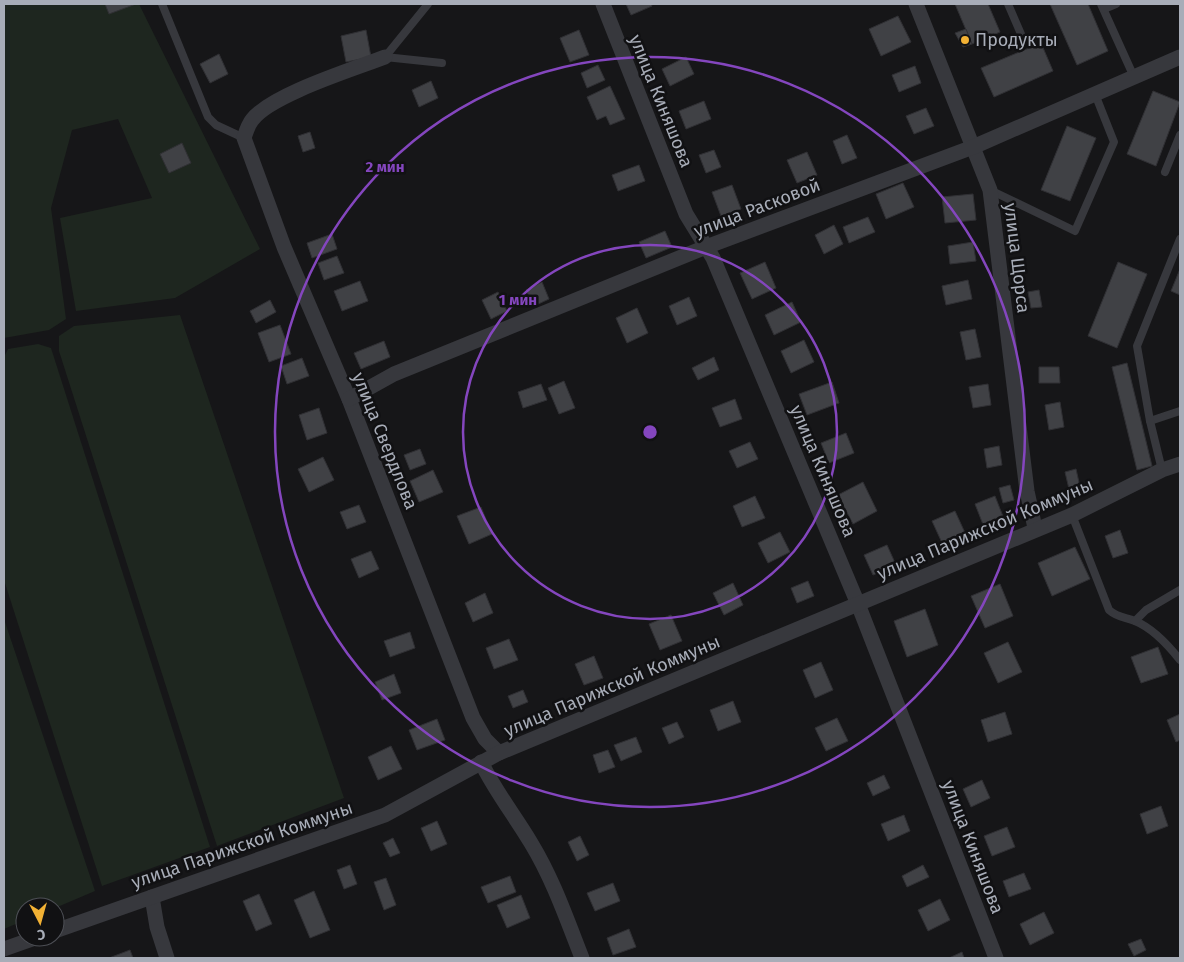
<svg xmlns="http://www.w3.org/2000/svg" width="1184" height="962" font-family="'Fira Sans',sans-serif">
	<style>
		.green { fill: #1e261f }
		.building { fill: #404145; stroke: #303034 }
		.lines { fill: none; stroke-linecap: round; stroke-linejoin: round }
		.service { stroke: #37383d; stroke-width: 8 }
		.minor { stroke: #37383d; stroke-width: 15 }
		.ring { fill: none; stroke: #8446be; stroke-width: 2.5 }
		.poi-dot { fill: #f2b134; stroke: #111113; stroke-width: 2 }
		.labels { text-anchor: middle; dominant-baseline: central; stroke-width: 5; stroke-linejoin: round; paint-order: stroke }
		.poi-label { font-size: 18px; fill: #a8adb8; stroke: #111113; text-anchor: start }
		.street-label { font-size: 18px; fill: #a8adb8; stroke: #111113 }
		.centre { fill: #8446be; stroke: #111113; stroke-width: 2.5 }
		.ring-label { font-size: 15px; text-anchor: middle; font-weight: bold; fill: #8446be; stroke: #111113; stroke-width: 5; stroke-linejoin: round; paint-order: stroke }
	</style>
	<rect width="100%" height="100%" fill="#161618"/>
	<!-- green -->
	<g class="green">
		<polygon points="4,4 139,4 260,249 175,298 76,311 60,218 152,198 118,119 72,130 51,208 66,319 49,330 4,338"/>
		<polygon points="180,315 344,798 217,846 59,351 59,336 74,326"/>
		<polygon points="38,344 51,348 210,847 102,886 4,580 4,357 8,349"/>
		<polygon points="5,622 95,891 55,908 25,907 25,920 4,929"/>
	</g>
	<!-- building -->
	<g class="building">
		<polygon points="105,4 136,4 109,14"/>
		<polygon points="626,4 651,4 652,6 631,15"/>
		<polygon points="955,4 988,4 1000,32 972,44"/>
		<polygon points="1050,4 1088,4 1108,51 1077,65"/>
		<polygon points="898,16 911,42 881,56 869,29"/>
		<polygon points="966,29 972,44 963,47 955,33"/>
		<polygon points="366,30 371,57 346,62 341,36"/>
		<polygon points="579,30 589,55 570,62 560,38"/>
		<polygon points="1041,43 1053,71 994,97 981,68"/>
		<polygon points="219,54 228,74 210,83 200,64"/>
		<polygon points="686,57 694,74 670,86 662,69"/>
		<polygon points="598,65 605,80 587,88 581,73"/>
		<polygon points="915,66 921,83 899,92 892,75"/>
		<polygon points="431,81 438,98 419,107 412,90"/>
		<polygon points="610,86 625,119 610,125 606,116 597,120 587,97"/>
		<polygon points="1153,91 1180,102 1156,166 1127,154"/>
		<polygon points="704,101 711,119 686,129 679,111"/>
		<polygon points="926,108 934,126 914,134 906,116"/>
		<polygon points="1067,126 1096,138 1070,201 1041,190"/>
		<polygon points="310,132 315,148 303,152 298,136"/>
		<polygon points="847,135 857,158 842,164 833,141"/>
		<polygon points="182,143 191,163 169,173 160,154"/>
		<polygon points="714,150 721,167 706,173 699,155"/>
		<polygon points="807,152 817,175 797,183 787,160"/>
		<polygon points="639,165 645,181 618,191 612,175"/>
		<polygon points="903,183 914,207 886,219 876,194"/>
		<polygon points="732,185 741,209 721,216 712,192"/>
		<polygon points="973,194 976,220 945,223 942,197"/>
		<polygon points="868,217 875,232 849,243 843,227"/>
		<polygon points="834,225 843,244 824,254 815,235"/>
		<polygon points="665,231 672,247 646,258 639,242"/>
		<polygon points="332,234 337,249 312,258 307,243"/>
		<polygon points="973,242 976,261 950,264 948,246"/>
		<polygon points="337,256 344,273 324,280 318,263"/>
		<polygon points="765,262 776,288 752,299 740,273"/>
		<polygon points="1118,262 1147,274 1117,348 1088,336"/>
		<polygon points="1180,269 1180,295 1171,291"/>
		<polygon points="968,280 972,299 946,305 942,286"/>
		<polygon points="360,281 368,301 342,311 334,291"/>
		<polygon points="542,282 549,299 534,306 526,290"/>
		<polygon points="1039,290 1042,307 1031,308 1028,292"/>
		<polygon points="498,292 507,311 491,319 482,300"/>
		<polygon points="689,297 697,316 677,325 669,306"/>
		<polygon points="270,300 276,312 256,323 250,311"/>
		<polygon points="792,302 801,322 774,335 765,315"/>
		<polygon points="637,308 648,333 627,343 616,318"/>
		<polygon points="280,325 291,354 269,362 258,333"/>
		<polygon points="975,329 981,357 966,360 960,332"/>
		<polygon points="804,340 814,362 791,373 781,351"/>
		<polygon points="384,341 390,357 361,369 354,353"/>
		<polygon points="714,357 719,370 698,380 692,368"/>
		<polygon points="302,358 309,376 287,384 281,366"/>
		<polygon points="1127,363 1152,466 1137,470 1112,367"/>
		<polygon points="1039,367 1059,367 1060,383 1039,383"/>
		<polygon points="564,381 575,408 559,414 548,388"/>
		<polygon points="832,382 839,403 807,415 799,394"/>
		<polygon points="541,384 547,400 523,408 518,392"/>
		<polygon points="988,384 991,405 973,408 969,387"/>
		<polygon points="735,399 742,419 720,427 712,408"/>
		<polygon points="1060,402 1064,427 1049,430 1045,405"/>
		<polygon points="319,408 327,433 307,440 299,415"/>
		<polygon points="846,433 854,453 829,463 821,443"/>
		<polygon points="750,442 758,459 737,468 729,451"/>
		<polygon points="999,446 1002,465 987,468 984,449"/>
		<polygon points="420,449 426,464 410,470 404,455"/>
		<polygon points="323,457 334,480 309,492 298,469"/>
		<polygon points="1076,469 1080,487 1069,489 1065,472"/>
		<polygon points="433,470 443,492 419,502 410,481"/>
		<polygon points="863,482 877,511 853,524 838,495"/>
		<polygon points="1010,485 1014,500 1003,503 999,488"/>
		<polygon points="755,496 765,518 742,527 733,506"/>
		<polygon points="995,496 1004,519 984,527 975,504"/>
		<polygon points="359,505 366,522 347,529 340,512"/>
		<polygon points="481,507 492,534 469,544 457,516"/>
		<polygon points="955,511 966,535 943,545 932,521"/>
		<polygon points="1120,530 1128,553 1113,558 1105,536"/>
		<polygon points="780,532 790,552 768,563 758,543"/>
		<polygon points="887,545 896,565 873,575 864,555"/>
		<polygon points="1075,547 1090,579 1052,596 1038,563"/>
		<polygon points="371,551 379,569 359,578 351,559"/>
		<polygon points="808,581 814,596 797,603 791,588"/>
		<polygon points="733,583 743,605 724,615 713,593"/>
		<polygon points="1000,584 1013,616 985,628 971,596"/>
		<polygon points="485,593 493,613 473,622 465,603"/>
		<polygon points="925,609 938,645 907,657 894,621"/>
		<polygon points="671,615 682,641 660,650 649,624"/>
		<polygon points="410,632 415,648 390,657 384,641"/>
		<polygon points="509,639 518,660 494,669 486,648"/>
		<polygon points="1008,642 1022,672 998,683 984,653"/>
		<polygon points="1158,647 1168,674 1141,683 1131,657"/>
		<polygon points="594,656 603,678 584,685 575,664"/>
		<polygon points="821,662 833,690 815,698 803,670"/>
		<polygon points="394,674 401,693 382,700 375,682"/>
		<polygon points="523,690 528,702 513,708 508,696"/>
		<polygon points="733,701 741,722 718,731 710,710"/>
		<polygon points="1005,712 1012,734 988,742 981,720"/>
		<polygon points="1180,714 1180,740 1176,742 1167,720"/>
		<polygon points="837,718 848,741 826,751 815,728"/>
		<polygon points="437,719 445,740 417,750 409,730"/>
		<polygon points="677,722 684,737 669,744 662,728"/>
		<polygon points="636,737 642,752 621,761 614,745"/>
		<polygon points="391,746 402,769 378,780 368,757"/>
		<polygon points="608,750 615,767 599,773 593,755"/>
		<polygon points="884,775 890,788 873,796 867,783"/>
		<polygon points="982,780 990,798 971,807 963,789"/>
		<polygon points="1161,806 1168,826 1147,834 1140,814"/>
		<polygon points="904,815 910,831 888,841 881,824"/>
		<polygon points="437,821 447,844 431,851 421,828"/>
		<polygon points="1007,827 1015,847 992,856 984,836"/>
		<polygon points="580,836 589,855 577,861 568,842"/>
		<polygon points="393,838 400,853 390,857 383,843"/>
		<polygon points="350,865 357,884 344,889 337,870"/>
		<polygon points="923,865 929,877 907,887 902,876"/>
		<polygon points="1024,873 1031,889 1009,897 1003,881"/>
		<polygon points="510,876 516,892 488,903 481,887"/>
		<polygon points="386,878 396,905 384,910 374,882"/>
		<polygon points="613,883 620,901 595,911 587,893"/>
		<polygon points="314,891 330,930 310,938 294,900"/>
		<polygon points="259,894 272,924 256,931 243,901"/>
		<polygon points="521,895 530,918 507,928 497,905"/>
		<polygon points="940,899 950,920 928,931 918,910"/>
		<polygon points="1044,912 1054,933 1030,945 1020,924"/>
		<polygon points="629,929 636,947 613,955 607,938"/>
		<polygon points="1141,939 1146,950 1134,956 1128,944"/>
		<polygon points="130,950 133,958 109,958"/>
		<polygon points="962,952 964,958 949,958"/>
	</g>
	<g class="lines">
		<!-- service -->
		<g class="service">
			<polyline points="162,4 208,117 216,125 244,138"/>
			<polyline points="1008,4 1021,34"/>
			<polyline points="1101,4 1134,77"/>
			<polyline points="1104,9 1116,4"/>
			<polyline points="385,57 428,4"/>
			<polyline points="385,57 442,63"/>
			<polyline points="1165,172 1180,135"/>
			<polyline points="990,190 1075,231 1114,142 1095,94"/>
			<polyline points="1150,421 1180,411"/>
			<polyline points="1162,470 1150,421 1137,346 1180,239"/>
			<path d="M1072 515 1109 610C1118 618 1125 617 1135 621 1152 628 1169 646 1180 660"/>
			<polyline points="1135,621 1146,610 1180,590"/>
		</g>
		<!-- minor -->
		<g class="minor">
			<polyline points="603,4 686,214 713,258 858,604 996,958"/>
			<polyline points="916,4 990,190 1027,491 1035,528"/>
			<path d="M385 57C354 69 270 95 252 120 248 125 246 132 244 138L284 247 349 399 473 718 485 739 499 753"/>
			<polyline points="349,399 394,374 706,247 973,147 1180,57"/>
			<path d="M481 762C495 791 515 816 531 843 553 879 567 920 582 958"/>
			<polyline points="152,897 157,927 167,958"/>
			<polyline points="55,931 385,815 499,753 1072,515 1162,470 1180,464"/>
			<polyline points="4,949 38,937"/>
		</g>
	</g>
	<!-- distance rings -->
	<g class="ring">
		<circle cx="650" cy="432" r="187"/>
		<circle cx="650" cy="432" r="375"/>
	</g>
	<!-- markers -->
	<circle class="poi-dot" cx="965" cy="40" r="5"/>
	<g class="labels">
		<!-- poi labels -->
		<g class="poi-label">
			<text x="975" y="40">Продукты</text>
		</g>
		<!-- street labels -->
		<g class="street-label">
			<text transform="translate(661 101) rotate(68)">улица Киняшова</text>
			<text transform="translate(757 208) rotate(-21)">улица Расковой</text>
			<text transform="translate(1017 258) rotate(83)">улица Щорса</text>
			<text transform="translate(385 441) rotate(68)">улица Свердлова</text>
			<text transform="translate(823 471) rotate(67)">улица Киняшова</text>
			<text transform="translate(985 529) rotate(-23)">улица Парижской Коммуны</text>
			<text transform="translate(612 686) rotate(-23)">улица Парижской Коммуны</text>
			<text transform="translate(242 845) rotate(-19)">улица Парижской Коммуны</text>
			<text transform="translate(973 847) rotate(69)">улица Киняшова</text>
		</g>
	</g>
	<circle cx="650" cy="432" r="8" class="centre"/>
	<g class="ring-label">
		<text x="385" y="172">2 мин</text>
		<text x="518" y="305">1 мин</text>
	</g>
	<!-- border -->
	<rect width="1184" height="962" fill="none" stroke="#a8adb8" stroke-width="10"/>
	<!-- north arrow -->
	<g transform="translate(40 922) rotate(174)"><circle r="24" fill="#111113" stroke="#4d4f55"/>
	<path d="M0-4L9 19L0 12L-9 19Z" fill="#f2b134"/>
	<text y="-8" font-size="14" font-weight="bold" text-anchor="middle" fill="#a8adb8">С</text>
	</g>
</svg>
